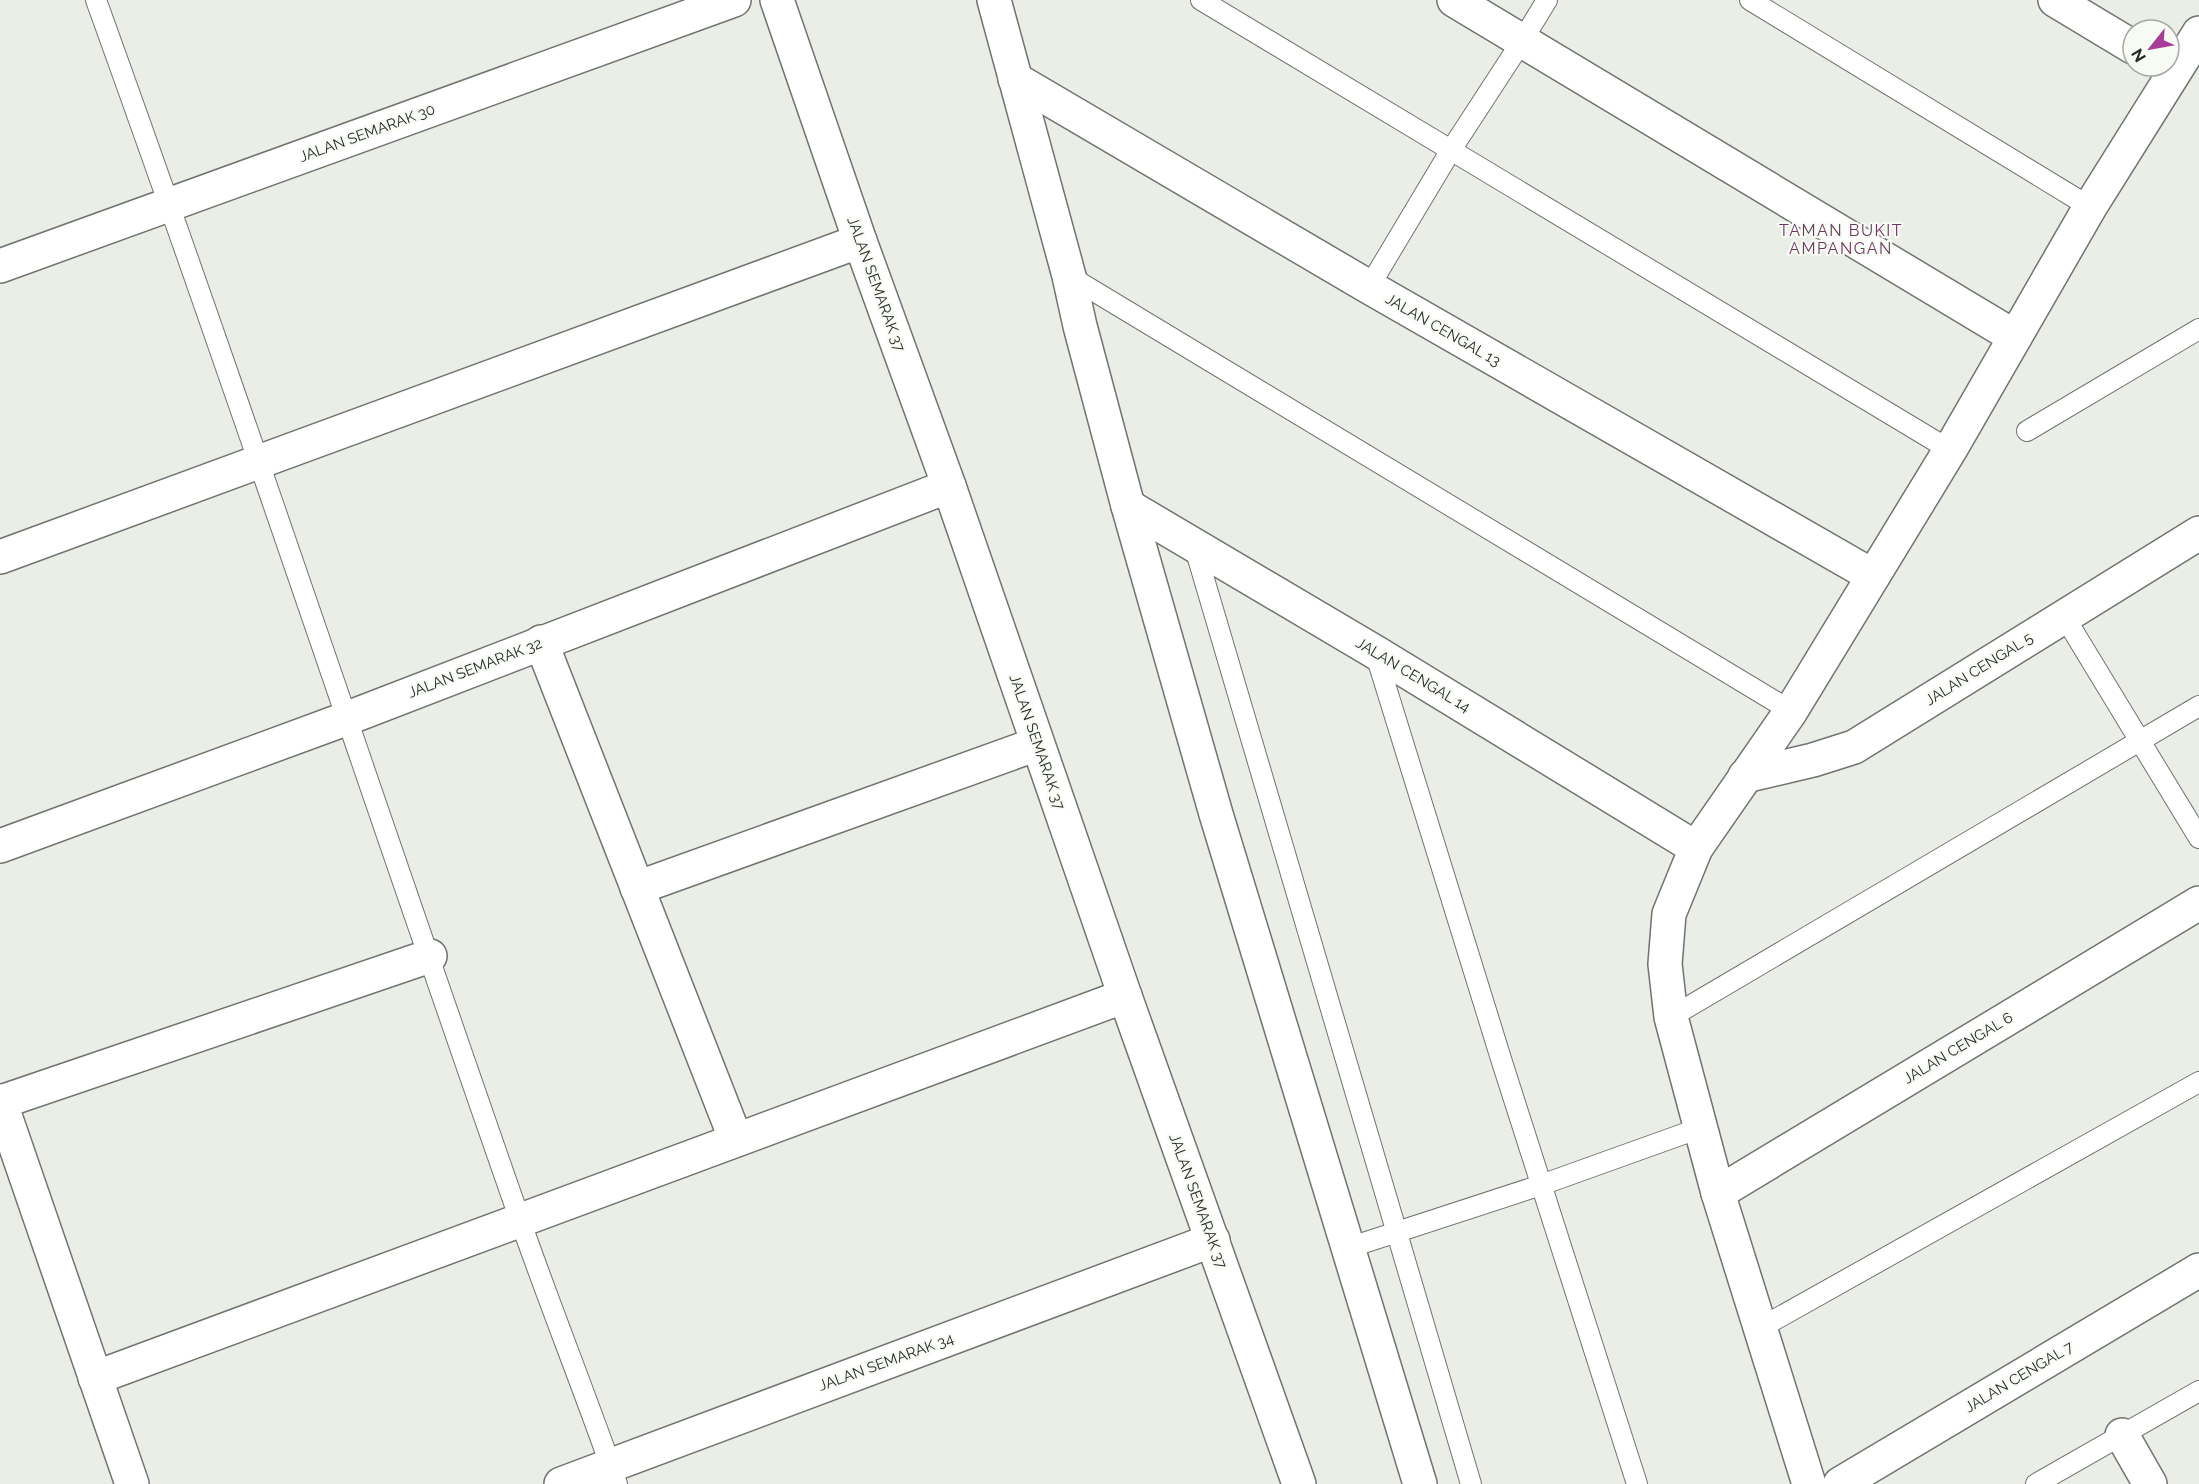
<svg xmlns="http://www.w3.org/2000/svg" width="2199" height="1484" font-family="Raleway,sans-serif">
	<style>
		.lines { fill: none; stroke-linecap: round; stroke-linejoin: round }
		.service-casing { stroke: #70746e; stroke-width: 22 }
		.minor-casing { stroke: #70746e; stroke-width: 36 }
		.service { stroke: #fff; stroke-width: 20 }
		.minor { stroke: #fff; stroke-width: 33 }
		.labels { text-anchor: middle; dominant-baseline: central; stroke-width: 4.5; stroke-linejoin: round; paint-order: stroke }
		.street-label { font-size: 15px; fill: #292b28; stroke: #f7fbf4 }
		.neighbourhood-label { font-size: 16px; letter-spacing: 1.5px; fill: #6d3563; stroke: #f7fbf4 }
	</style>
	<rect width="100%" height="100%" fill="#eaeee7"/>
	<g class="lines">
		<defs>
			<g id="service">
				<path d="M96 0C242 404 377 812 519 1217 550 1306 586 1395 617 1484"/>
				<polyline points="1201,0 1950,450"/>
				<polyline points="1750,0 2090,207"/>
				<polyline points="1069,276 1791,711"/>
				<polyline points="1369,287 1451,150 1522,41 1547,0"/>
				<polyline points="2027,431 2199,329"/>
				<polyline points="1194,545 1471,1484"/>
				<polyline points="2064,616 2199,838"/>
				<polyline points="1375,652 1502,1062 1637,1484"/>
				<polyline points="1671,1017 2199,706"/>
				<polyline points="1348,1248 1541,1185 1700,1128"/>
				<polyline points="1760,1328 2199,1082"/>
				<polyline points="2036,1484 2199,1391"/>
			</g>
			<g id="minor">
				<polyline points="777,0 860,241 949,486 1125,996 1299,1484"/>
				<polyline points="994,0 1069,276 1080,326 1128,506 1216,814 1420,1484"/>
				<polyline points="1454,0 2015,337"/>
				<polyline points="2055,0 2133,47"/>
				<polyline points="1015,79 1369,287 1873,576"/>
				<polyline points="0,266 734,0"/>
				<polyline points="1128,506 1375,652 1696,848"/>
				<polyline points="0,557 860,241"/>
				<polyline points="541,642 736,1140"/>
				<polyline points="1745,776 1813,760 1854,747 2199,533"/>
				<polyline points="0,846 348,718 949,486"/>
				<polyline points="637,888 1037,744"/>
				<polyline points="0,1101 132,1484"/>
				<polyline points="1,1102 430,956"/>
				<polyline points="1718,1193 2199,903"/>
				<polyline points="95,1378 1125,996"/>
				<polyline points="2122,1435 2150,1484"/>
				<polyline points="561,1484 1213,1240"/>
				<polyline points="1809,1484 1718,1193 1671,1017 1665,964 1669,914 1696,848 1791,711 1950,450 2090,207 2199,33"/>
				<polyline points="1840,1484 2199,1270"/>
			</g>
		</defs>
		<!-- service casing -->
		<use href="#service" class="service-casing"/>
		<!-- minor casing -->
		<use href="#minor" class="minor-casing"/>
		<!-- service -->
		<use href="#service" class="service"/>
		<!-- minor -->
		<use href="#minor" class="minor"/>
	</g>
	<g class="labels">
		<!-- street labels -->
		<g class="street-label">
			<text transform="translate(367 133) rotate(-20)">JALAN SEMARAK 30</text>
			<text transform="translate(876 284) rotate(70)">JALAN SEMARAK 37</text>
			<text transform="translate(1443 330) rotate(30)">JALAN CENGAL 13</text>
			<text transform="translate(475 668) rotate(-21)">JALAN SEMARAK 32</text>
			<text transform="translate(1979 669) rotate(-32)">JALAN CENGAL 5</text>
			<text transform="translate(1413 675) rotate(31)">JALAN CENGAL 14</text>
			<text transform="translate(1037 742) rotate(71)">JALAN SEMARAK 37</text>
			<text transform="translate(1958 1048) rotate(-31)">JALAN CENGAL 6</text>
			<text transform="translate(1198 1201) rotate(70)">JALAN SEMARAK 37</text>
			<text transform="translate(886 1362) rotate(-20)">JALAN SEMARAK 34</text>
			<text transform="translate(2019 1377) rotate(-31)">JALAN CENGAL 7</text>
		</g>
		<!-- neighbourhood labels -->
		<g class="neighbourhood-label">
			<text x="1841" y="230">TAMAN BUKIT<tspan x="1841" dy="18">AMPANGAN</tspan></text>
		</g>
	</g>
	<!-- north arrow -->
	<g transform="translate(2151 48) rotate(239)"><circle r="28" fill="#f7fbf4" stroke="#a5a8a2" stroke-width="1.5"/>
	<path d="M0-4.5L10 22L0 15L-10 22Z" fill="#a93b98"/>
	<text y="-9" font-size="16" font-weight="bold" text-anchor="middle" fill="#292b28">N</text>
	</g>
</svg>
